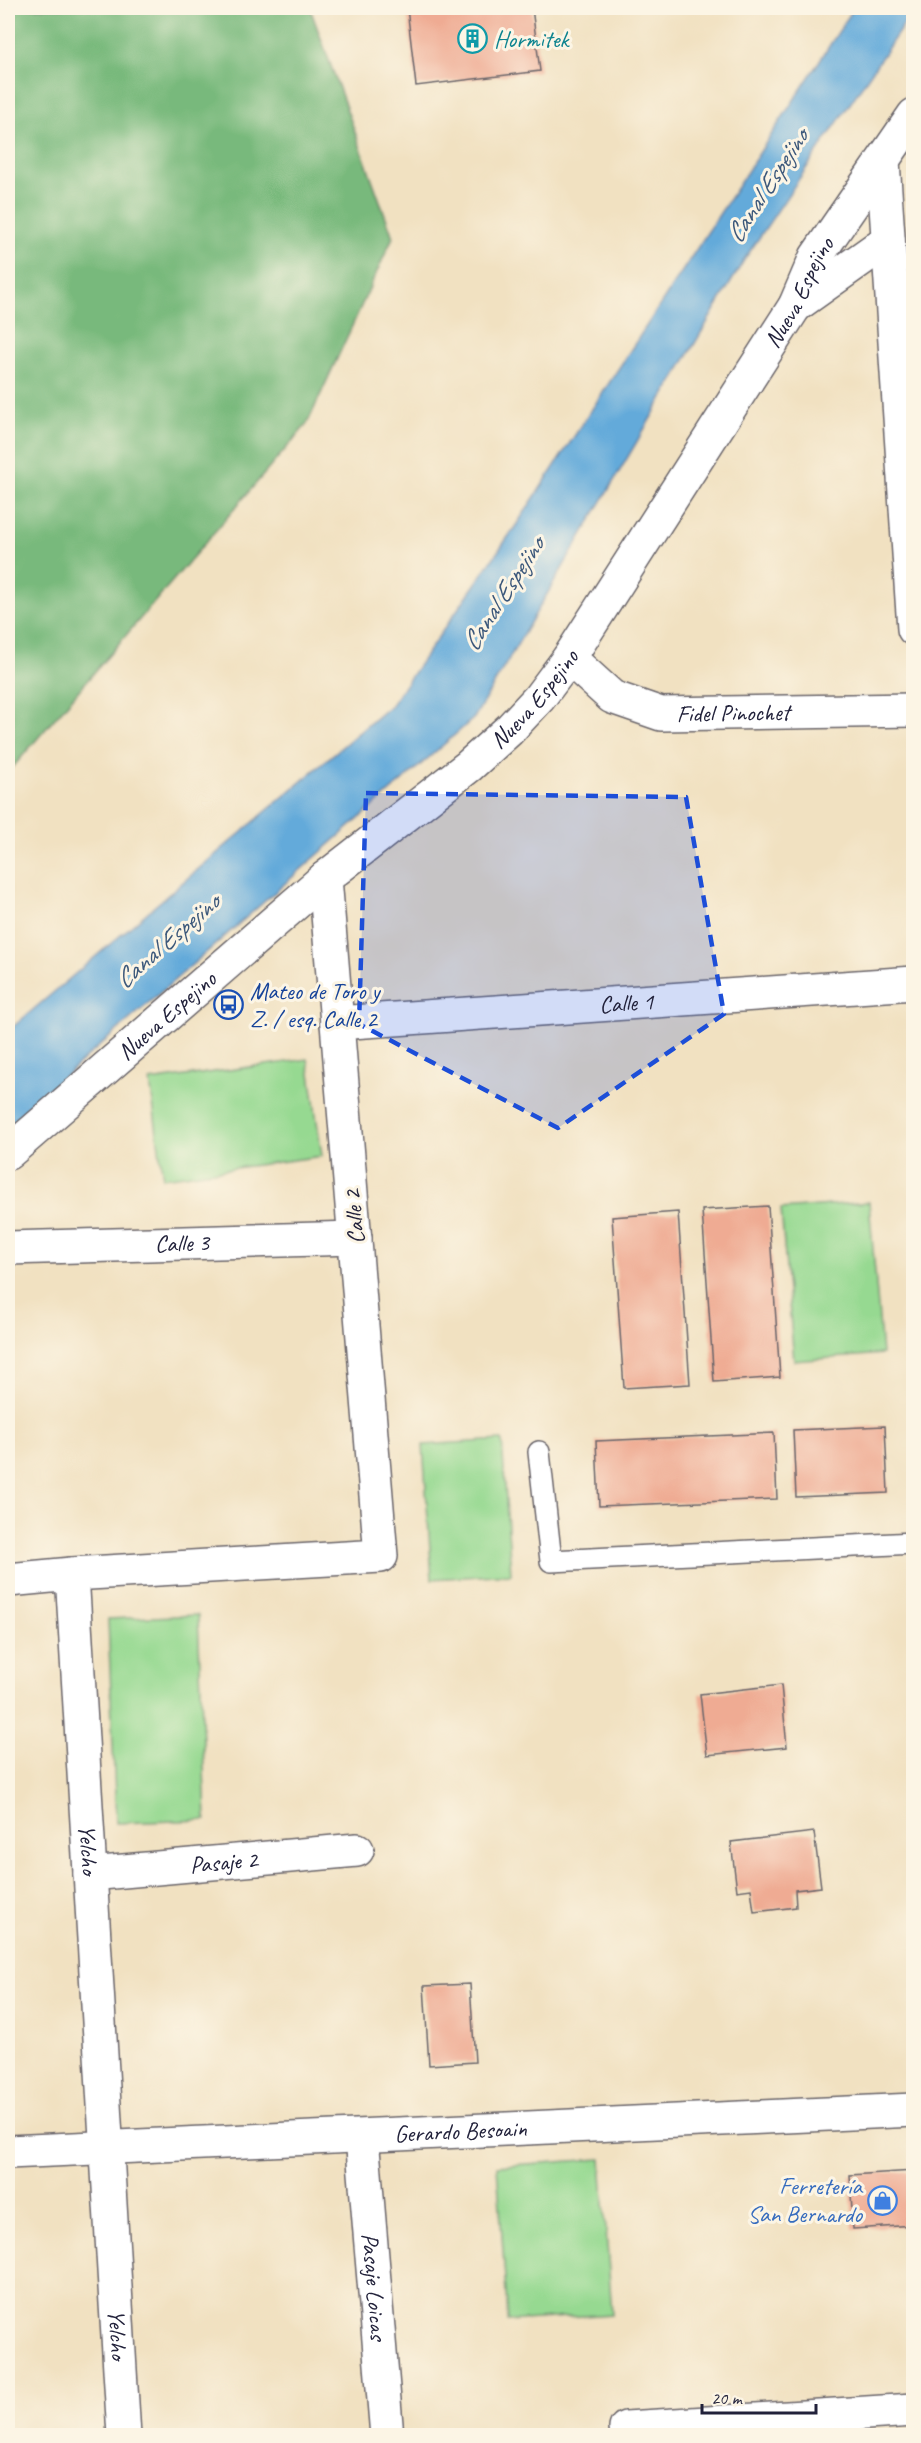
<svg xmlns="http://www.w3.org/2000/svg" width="921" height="2443" font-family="Caveat,sans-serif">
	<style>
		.green { fill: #96d991; stroke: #5c7e66; stroke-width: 1.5 }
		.forest { fill: #78b97b; stroke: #4d6e5b; stroke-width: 1.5 }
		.water { fill: #63aada; stroke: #42668a; stroke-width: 1.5 }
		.building { fill: #efab93 }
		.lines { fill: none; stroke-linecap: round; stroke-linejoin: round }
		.lane-casing { stroke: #6a656a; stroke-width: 24 }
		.street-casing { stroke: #6a656a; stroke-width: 36 }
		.secondary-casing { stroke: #6a656a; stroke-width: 36 }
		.lane { stroke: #fff; stroke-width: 21 }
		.street { stroke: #fff; stroke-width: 33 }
		.secondary { stroke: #fff; stroke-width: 33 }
		.marked { fill: #1d4ed8; fill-opacity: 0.2; stroke: #1d4ed8; stroke-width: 4.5; stroke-dasharray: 12 8; stroke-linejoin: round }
		.labels { text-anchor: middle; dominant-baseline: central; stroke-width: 6; stroke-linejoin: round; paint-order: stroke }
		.culture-label { font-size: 24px; fill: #0d838f; stroke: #fcf5e5; text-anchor: start }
		.street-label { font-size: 24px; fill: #22223b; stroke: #fcf5e5 }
		.transit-label { font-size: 24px; fill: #164399; stroke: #fcf5e5; text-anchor: start }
		.shop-label { font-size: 24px; fill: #366cbe; stroke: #fcf5e5; text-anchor: end }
		.water-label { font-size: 26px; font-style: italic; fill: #3c587b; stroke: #fcf5e5 }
	</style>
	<rect width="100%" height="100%" fill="#fcf5e5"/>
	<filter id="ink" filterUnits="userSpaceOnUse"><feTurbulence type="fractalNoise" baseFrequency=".0167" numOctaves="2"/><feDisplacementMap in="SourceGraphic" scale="12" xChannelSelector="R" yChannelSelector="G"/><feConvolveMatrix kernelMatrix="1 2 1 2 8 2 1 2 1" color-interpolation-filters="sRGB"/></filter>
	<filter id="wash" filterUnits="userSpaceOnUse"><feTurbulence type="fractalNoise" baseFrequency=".008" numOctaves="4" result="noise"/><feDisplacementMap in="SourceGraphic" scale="24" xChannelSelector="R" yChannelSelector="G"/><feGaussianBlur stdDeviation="1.35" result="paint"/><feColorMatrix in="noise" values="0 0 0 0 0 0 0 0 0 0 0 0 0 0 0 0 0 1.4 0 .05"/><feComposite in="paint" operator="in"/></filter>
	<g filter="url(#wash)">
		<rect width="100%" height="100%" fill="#f1e1c1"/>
		<!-- green -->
		<g class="green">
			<polygon points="308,1059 322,1156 163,1178 150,1081"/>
			<polygon points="869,1202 882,1354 794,1361 781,1209"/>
			<polygon points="502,1440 511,1574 432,1579 423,1445"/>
			<polygon points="198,1615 206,1820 116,1823 108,1619"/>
			<polygon points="601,2159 612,2314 508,2321 497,2166"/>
		</g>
		<!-- forest -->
		<polygon class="forest" points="8,8 310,8 393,237 307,424 8,773"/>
		<!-- water -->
		<polygon class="water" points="854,8 913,8 913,11 744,260 474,718 8,1126 8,1031 391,705 515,527"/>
		<g id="blocks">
			<!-- building -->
			<g class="building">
				<polygon points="407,8 532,8 540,71 416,86"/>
				<polygon points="768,1206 780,1377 714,1382 702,1210"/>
				<polygon points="678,1212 690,1384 624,1388 612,1217"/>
				<polygon points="885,1426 888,1493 796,1497 793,1430"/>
				<polygon points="774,1433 777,1499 599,1506 596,1441"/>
				<polygon points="781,1685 787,1747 707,1755 700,1694"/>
				<polygon points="814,1832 821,1887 795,1890 796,1907 754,1912 751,1889 737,1891 731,1842"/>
				<polygon points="470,1984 475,2062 429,2065 424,1986"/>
				<polygon points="914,2171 914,2225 853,2229 850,2175"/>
			</g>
		</g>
	</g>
	<g filter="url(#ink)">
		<use href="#blocks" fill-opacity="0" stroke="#6a656a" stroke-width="1.5"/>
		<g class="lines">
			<defs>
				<polyline id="lane" points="539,1452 551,1561 914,1543"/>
				<g id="street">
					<path id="s1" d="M569 658 612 697 661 714 914 710"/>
					<path id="s2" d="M337 1023 914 983"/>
					<path id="s3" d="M8 1248 355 1238"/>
					<path id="s4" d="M72 1574 124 2436"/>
					<polyline points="8,1580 72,1574 381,1556 325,878"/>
					<path id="s5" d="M90 1874 357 1850"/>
					<path id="s6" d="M362 2137 387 2436"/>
					<path id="s7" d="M8 2152 914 2110"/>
					<polyline points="626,2428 914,2410"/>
				</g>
				<g id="secondary">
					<polyline points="883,161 914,629"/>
					<polyline points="795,306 888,240"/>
					<path id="s8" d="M8 1153 325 878 469 766 509 730 539 698 569 658 795 306 816 257 914 115"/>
				</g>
			</defs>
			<!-- lane casing -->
			<use href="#lane" class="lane-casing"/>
			<!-- street casing -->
			<use href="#street" class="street-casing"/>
			<!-- secondary casing -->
			<use href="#secondary" class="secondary-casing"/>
			<!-- lane -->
			<use href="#lane" class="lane"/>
			<!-- street -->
			<use href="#street" class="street"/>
			<!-- secondary -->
			<use href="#secondary" class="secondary"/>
		</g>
	</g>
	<!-- marked area -->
	<path class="marked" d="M366 793 686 797 724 1014 558 1128 359 1024Z"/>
	<!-- icons -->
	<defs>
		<symbol id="building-ring" viewBox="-11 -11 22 22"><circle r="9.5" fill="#fcf5e5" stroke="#0f9aa8" stroke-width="1.5"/><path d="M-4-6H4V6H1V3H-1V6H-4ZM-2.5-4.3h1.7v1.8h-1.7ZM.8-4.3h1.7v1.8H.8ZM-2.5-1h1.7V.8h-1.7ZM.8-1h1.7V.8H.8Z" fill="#0f9aa8"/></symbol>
		<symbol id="bus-ring" viewBox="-11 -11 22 22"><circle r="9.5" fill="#fcf5e5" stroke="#1a4fb4" stroke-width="1.5"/><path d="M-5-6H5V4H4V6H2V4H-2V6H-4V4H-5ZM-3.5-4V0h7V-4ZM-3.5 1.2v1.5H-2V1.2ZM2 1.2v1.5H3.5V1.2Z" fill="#1a4fb4"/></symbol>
		<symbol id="shop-ring" viewBox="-11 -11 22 22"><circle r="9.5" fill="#fcf5e5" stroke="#3f7fe0" stroke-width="1.5"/><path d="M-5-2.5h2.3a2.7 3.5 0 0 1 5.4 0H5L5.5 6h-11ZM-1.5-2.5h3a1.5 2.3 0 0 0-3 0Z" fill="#3f7fe0"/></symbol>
	</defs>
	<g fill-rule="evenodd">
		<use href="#building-ring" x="456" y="22" width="33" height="33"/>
		<use href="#bus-ring" x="212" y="988" width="33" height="33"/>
		<use href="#shop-ring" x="866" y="2184" width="33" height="33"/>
	</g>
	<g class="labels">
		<!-- culture labels -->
		<g class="culture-label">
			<text x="494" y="39">Hormitek</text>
		</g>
		<!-- street labels -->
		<g class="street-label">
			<text stroke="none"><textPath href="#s8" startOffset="1182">Nueva Espejino</textPath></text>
			<text stroke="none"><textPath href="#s8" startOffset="696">Nueva Espejino</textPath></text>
			<text stroke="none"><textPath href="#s1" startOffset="182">Fidel Pinochet</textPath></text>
			<text stroke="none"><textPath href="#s2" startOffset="290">Calle 1</textPath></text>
			<text stroke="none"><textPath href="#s8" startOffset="210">Nueva Espejino</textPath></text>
			<text transform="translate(354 1217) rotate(-95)">Calle 2</text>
			<text stroke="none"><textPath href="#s3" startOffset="174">Calle 3</textPath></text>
			<text stroke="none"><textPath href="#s4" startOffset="276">Yelcho</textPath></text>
			<text stroke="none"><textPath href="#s5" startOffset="134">Pasaje 2</textPath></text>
			<text stroke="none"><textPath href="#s7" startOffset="453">Gerardo Besoain</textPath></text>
			<text stroke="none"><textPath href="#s6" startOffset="150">Pasaje Loicas</textPath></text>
			<text stroke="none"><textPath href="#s4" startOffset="762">Yelcho</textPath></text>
		</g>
		<!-- transit labels -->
		<g class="transit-label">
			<text x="250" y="991">Mateo de Toro y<tspan x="250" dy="28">Z. / esq. Calle 2</tspan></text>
		</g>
		<!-- shop labels -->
		<g class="shop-label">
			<text x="862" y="2186">Ferretería<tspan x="862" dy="28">San Bernardo</tspan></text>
		</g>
		<!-- water labels -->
		<g class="water-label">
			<text transform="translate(767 186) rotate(-57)">Canal Espejino</text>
			<text transform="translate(503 594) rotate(-57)">Canal Espejino</text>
			<text transform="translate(167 941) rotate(-41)">Canal Espejino</text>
		</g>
	</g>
	<!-- margin -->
	<rect width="921" height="2443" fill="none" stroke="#fcf5e5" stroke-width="30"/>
	<!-- scale -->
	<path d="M702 2404v9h114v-9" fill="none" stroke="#22223b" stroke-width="3"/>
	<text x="711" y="2404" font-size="18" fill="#22223b" stroke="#fcf5e5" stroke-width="4.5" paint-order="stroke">20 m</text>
</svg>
